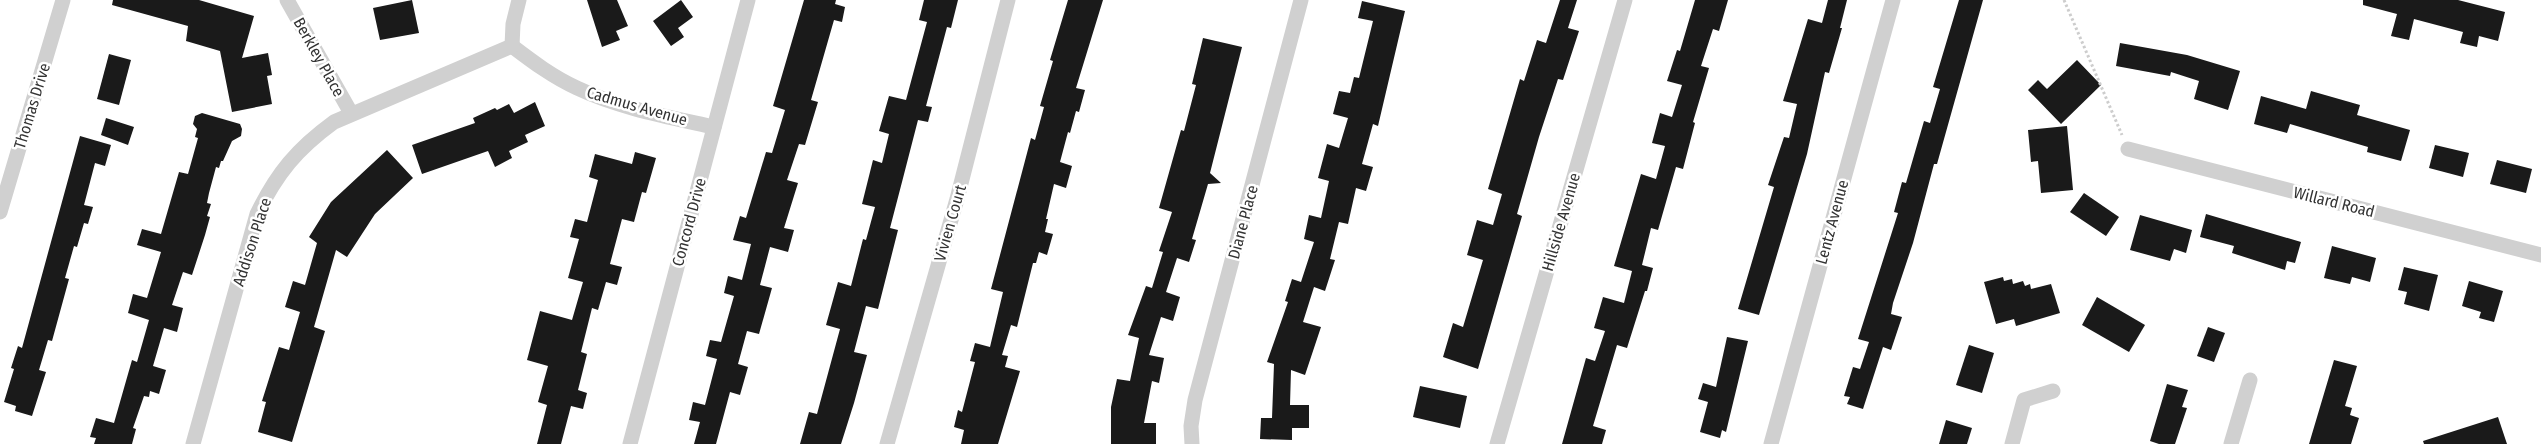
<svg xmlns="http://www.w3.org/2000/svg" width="2541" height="444" font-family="'Fira Sans Condensed',sans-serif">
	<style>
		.building { fill: #1a1a1a }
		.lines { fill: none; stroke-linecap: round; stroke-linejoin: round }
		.path { stroke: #cdcdcd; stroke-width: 3; stroke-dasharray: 2.5 2.5; stroke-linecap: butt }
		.minor { stroke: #d0d0d0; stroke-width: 15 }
		.labels { text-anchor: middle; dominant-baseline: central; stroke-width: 5; stroke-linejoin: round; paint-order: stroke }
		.street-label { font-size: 16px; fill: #333; stroke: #fff }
	</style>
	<rect width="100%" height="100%" fill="#fff"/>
	<!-- building -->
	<g class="building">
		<polygon points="113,0 199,0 254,16 242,58 268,53 272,75 267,76 272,104 232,112 220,51 186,41 188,26 112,5"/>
		<polygon points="412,0 419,33 380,40 373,8"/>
		<polygon points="587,0 617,0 628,26 616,31 620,40 602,47"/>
		<polygon points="681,0 693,17 678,28 684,37 671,46 653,21"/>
		<polygon points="804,0 836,0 835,4 845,7 842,22 834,20 811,100 818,102 805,145 799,144 787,180 798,183 784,228 794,230 788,252 770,247 760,285 772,288 759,334 747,331 738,364 748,367 740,395 730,392 716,444 694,444 700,422 689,420 693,402 705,405 717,359 706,356 710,340 721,342 734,296 724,293 728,276 742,280 751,244 733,240 740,216 746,218 766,152 772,153 785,110 773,106"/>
		<polygon points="924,0 958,0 951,28 947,27 926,106 932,107 928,122 918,120 902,182 890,228 898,230 878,309 866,306 854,352 867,355 854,403 841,444 800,444 809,412 817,414 840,329 826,325 838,282 851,286 863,239 866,240 875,207 862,204 873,160 882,163 889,134 879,131 889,96 906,100 927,22 919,20"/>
		<polygon points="1068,0 1103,0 1076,88 1085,90 1079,112 1076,111 1070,133 1068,132 1060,162 1072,166 1066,188 1054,184 1046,219 1048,219 1045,232 1053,234 1047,255 1039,252 1036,263 1033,263 1017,327 1011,325 1002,355 1008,356 1005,367 1020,371 998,444 961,444 964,430 954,427 958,410 962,412 975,362 970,361 975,343 990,347 1003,292 991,289 1031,138 1035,140 1044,107 1040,106 1053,61 1050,60"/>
		<polygon points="1560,0 1577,0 1568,28 1579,31 1563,80 1558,79 1539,137 1517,214 1522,216 1478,369 1443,357 1453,323 1463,327 1483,260 1467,255 1477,220 1493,225 1502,194 1488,189 1520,79 1524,81 1537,40 1546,43"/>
		<polygon points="1695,0 1728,0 1719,31 1713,29 1701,66 1709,68 1693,122 1695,123 1683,169 1676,167 1658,230 1651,228 1642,265 1653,268 1647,291 1645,291 1627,348 1617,345 1593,426 1606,430 1602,444 1562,444 1586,358 1595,361 1605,331 1594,328 1603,297 1624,303 1632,271 1614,266 1641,174 1656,179 1665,146 1652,143 1660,113 1672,117 1682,85 1667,81 1677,50 1680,51"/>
		<polygon points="1828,0 1847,0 1840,28 1842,28 1829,73 1825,72 1807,154 1759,315 1738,309 1774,187 1768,185 1784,137 1789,138 1797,104 1783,101 1808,19 1822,23"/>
		<polygon points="1959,0 1983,0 1937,164 1934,164 1913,243 1893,303 1891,314 1902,317 1891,350 1883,347 1863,409 1847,404 1850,397 1844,396 1853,367 1860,369 1869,342 1858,339 1898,213 1894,212 1902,182 1906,183 1924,121 1930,123 1940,89 1933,87"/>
		<polygon points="2363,0 2458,0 2505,12 2498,41 2479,36 2477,47 2460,43 2463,32 2414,19 2409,40 2391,36 2397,14 2363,5"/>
		<polygon points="1362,1 1405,11 1378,126 1373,124 1362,164 1373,167 1366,191 1356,188 1348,224 1339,222 1330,259 1335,260 1325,291 1314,287 1303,322 1321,327 1305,375 1291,370 1290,405 1309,405 1309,428 1292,428 1292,440 1260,439 1261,418 1272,418 1274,364 1267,362 1288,302 1285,301 1292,279 1301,282 1314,242 1304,239 1309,215 1321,218 1329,181 1318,178 1327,144 1339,148 1348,118 1333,114 1339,91 1350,93 1354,77 1359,78 1373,21 1358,18"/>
		<polygon points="1203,38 1242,47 1210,173 1221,183 1208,184 1192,239 1196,240 1189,262 1177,258 1166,292 1180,297 1173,321 1161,317 1149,355 1164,358 1159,383 1152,381 1144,423 1156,423 1156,444 1111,444 1111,407 1117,379 1130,381 1139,338 1128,335 1146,286 1152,288 1163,252 1159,251 1172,212 1159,208 1181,130 1184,131 1196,85 1192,84"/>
		<polygon points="2120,43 2187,55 2240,71 2228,110 2194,99 2199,81 2171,72 2170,76 2116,66"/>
		<polygon points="109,54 131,60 119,105 97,99"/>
		<polygon points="2077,60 2101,85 2061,124 2028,90 2038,80 2047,89"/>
		<polygon points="2311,91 2360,105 2357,115 2410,130 2401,161 2367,152 2368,147 2290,124 2287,133 2254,124 2261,96 2306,109"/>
		<polygon points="535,102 545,126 525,135 528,142 509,151 512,158 495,167 488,151 422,174 412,145 475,123 473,118 495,108 497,110 509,104 514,113"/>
		<polygon points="202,113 240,124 242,129 241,136 232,141 223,161 221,161 219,168 216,167 209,193 207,203 211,204 207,216 210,217 205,235 192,275 183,272 172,305 183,308 177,332 164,328 153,366 166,370 159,394 150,391 149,397 144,396 133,428 136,429 132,444 94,444 96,438 90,437 96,418 114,423 132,360 137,362 149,320 128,313 133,294 147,298 161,252 137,245 142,229 161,234 179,172 188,174 198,138 195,137 197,129 193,124 195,116"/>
		<polygon points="106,118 134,127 128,145 101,135"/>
		<polygon points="2067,126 2073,190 2041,193 2038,161 2031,162 2028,130"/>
		<polygon points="80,136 111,145 105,166 95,163 84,205 93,207 88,224 84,223 77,247 74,246 65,278 69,279 52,341 48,340 39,370 46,372 32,416 15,411 16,406 4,402 14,369 11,368 18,346 22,348"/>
		<polygon points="2435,145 2469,153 2463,177 2429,168"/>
		<polygon points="387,150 413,178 375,214 347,257 336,250 314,327 325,331 292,442 258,432 266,402 262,401 279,347 289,350 300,312 285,307 293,281 305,285 317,243 309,237 331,202"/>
		<polygon points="635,152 656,158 646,193 642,192 634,222 622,219 610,264 622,267 617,285 606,282 598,310 592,308 581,352 587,354 578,390 587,393 583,409 571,406 561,444 537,444 547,405 538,402 548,366 527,360 540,311 572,320 583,282 568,278 579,239 570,237 575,219 587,222 598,180 589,177 595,154 632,164"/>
		<polygon points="2497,160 2532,169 2526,193 2490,184"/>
		<polygon points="2084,193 2119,217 2106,236 2070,212"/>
		<polygon points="2206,214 2301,242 2295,263 2287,261 2285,270 2232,253 2234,246 2200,237"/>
		<polygon points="2140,215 2192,230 2186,253 2174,249 2170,261 2130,250"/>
		<polygon points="2332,246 2376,258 2370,282 2352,277 2350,284 2324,278"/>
		<polygon points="2404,267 2438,275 2429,311 2404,304 2407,292 2398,290"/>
		<polygon points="2003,277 2004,281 2012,279 2013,284 2023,281 2025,286 2030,284 2031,289 2051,284 2060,313 2016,326 2014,319 1996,324 1984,282"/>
		<polygon points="2469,281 2503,291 2494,322 2479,318 2481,312 2462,306"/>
		<polygon points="2097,297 2145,325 2129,352 2082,325"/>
		<polygon points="2208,327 2225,333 2214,362 2197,356"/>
		<polygon points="1727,337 1748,341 1726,432 1722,430 1720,438 1700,432 1708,402 1698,399 1703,383 1716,387"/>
		<polygon points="1969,345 1994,353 1982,393 1956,385"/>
		<polygon points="2334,360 2357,366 2345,406 2352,408 2350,415 2359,418 2351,444 2309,444"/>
		<polygon points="2167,384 2188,390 2182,407 2187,408 2175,444 2159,444 2150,441"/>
		<polygon points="1420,386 1467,396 1460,428 1413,417"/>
		<polygon points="2498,417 2507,444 2424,444 2423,441"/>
		<polygon points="1946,420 1972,428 1967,444 1939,444"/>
	</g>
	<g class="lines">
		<!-- path -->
		<polyline class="path" points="2064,0 2122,135"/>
		<!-- minor -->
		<g class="minor">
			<polyline points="287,0 351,113"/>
			<path d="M512 46C533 62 553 77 577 88 619 108 669 117 714 127"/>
			<polyline points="512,46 513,24 519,0"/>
			<polyline points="2128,149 2541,255"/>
			<polyline points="0,212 63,0"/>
			<path d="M193 444 257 214C277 173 297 149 334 122L512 46"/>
			<polyline points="630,444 748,0"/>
			<polyline points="887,444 957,199 1008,0"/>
			<polyline points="1192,444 1191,426 1195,400 1301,0"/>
			<polyline points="1497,444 1625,0"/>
			<polyline points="1771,444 1893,0"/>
			<polyline points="2012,444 2024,400 2053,391"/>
			<polyline points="2231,444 2250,380"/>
		</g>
	</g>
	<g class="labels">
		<!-- street labels -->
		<g class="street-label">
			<text transform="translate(319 57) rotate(61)">Berkley Place</text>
			<text transform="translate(32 106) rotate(-73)">Thomas Drive</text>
			<text transform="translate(637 106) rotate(16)">Cadmus Avenue</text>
			<text transform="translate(2334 202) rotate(14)">Willard Road</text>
			<text transform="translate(689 222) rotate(-75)">Concord Drive</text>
			<text transform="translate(1243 222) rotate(-75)">Diane Place</text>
			<text transform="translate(1561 222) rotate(-74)">Hillside Avenue</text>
			<text transform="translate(1832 222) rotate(-75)">Lentz Avenue</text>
			<text transform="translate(950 223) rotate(-74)">Vivien Court</text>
			<text transform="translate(252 242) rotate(-72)">Addison Place</text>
		</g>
	</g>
</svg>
